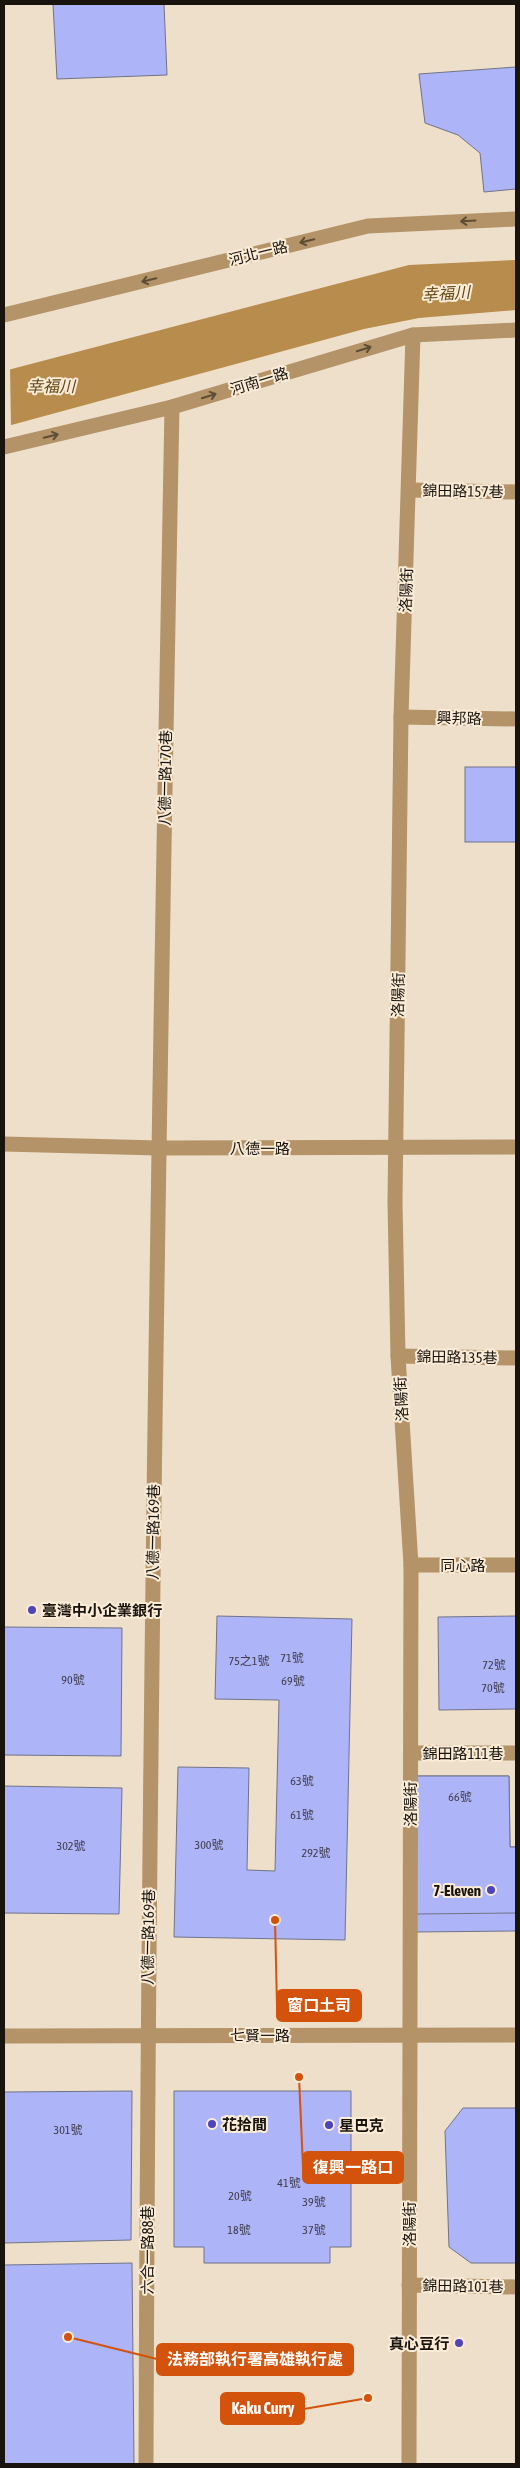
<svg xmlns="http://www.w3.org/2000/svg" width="520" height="2468" font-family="'Asap Condensed','Noto Sans TC',sans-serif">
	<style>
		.water { fill: #b78c4c }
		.pier { fill: #eedfcb }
		.building { fill: #aeb4f8; stroke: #707387 }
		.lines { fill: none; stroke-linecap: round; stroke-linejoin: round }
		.minor { stroke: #b39367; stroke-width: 15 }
		.oneway { stroke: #5e4d35 }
		.poi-dot { fill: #4d44ba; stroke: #fbecd8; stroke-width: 2 }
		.labels { text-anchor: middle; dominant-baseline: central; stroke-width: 4; stroke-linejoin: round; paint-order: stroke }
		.number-label { font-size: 12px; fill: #3e3b47 }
		.street-label { font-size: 15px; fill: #18130c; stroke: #fbecd8 }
		.poi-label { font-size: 15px; font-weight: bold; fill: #18130c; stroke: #fbecd8; text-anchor: start }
		.water-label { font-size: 16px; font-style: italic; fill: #634513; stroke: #fbecd8 }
		.leader { fill: none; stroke: #d3520c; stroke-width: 2 }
		.callout-dot { fill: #d3520c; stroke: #fbecd8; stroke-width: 2 }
		.callout { fill: #d3520c; stroke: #d3520c; stroke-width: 2 }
		.callout-label { font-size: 16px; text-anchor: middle; font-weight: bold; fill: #fff }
	</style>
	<rect width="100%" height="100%" fill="#eedfcb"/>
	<!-- water -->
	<polygon class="water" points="516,260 516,310 419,318 364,329 4,427 4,371 409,265"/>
	<!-- pier -->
	<polygon class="pier" points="10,367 11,427 4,429 4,369"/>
	<!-- building -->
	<g class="building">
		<polygon points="53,4 164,4 167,75 57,79"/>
		<polygon points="516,67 516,189 484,192 480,153 458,135 425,123 419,74"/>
		<rect x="465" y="767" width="51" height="75"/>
		<polygon points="217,1616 352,1619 345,1940 174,1937 178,1767 249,1768 247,1870 275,1871 279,1700 215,1699"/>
		<polygon points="516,1616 516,1709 439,1710 438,1617"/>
		<polygon points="4,1627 122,1628 121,1756 4,1755"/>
		<polygon points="417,1776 509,1776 510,1847 516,1847 516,1931 415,1932"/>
		<polygon points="417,1776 509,1776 510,1847 516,1847 516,1913 416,1914"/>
		<polygon points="4,1786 122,1788 119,1914 4,1913"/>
		<polygon points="132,2091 131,2240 4,2243 4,2092"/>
		<polygon points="174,2091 351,2091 351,2247 330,2247 330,2263 204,2263 204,2247 174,2247"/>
		<polygon points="463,2108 516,2108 516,2263 471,2263 449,2247 445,2131"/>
		<polygon points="132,2263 134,2464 4,2464 4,2265"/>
	</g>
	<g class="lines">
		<!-- minor -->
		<g class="minor">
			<polyline points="4,315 368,226 516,219"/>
			<polyline points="4,447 172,407 413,335 516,330"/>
			<polyline points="410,490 516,492"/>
			<polyline points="401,717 516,719"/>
			<polyline points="4,1144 158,1148 516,1147"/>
			<polyline points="398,1356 516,1358"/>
			<polyline points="411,1565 516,1565"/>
			<polyline points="411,1753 516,1753"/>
			<polyline points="4,2036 516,2035"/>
			<polyline points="409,2285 516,2287"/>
			<path d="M146 2464C148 1778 159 1093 172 407"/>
			<polyline points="409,2464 411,1565 398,1356 395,1202 401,717 413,335"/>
		</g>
	</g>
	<!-- one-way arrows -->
	<defs><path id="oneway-shaft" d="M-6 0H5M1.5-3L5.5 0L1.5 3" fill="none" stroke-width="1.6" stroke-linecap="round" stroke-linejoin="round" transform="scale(1.25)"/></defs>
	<g class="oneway">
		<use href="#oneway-shaft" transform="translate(468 221) rotate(177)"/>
		<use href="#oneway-shaft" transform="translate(307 241) rotate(166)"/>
		<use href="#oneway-shaft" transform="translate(149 280) rotate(166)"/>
		<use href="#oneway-shaft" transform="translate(364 349) rotate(-17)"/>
		<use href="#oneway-shaft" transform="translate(209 396) rotate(-17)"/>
		<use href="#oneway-shaft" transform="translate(51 436) rotate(-13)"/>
	</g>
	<!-- markers -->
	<g class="poi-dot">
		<circle cx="32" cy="1610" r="5"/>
		<circle cx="491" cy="1890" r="5"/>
		<circle cx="212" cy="2124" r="5"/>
		<circle cx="329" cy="2125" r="5"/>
		<circle cx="459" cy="2343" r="5"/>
	</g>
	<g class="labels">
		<!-- number labels -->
		<g class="number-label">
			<text x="292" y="1658">71號</text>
			<text x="249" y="1661">75之1號</text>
			<text x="494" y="1665">72號</text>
			<text x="73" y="1680">90號</text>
			<text x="293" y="1681">69號</text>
			<text x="493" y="1688">70號</text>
			<text x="302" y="1781">63號</text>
			<text x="460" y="1797">66號</text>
			<text x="302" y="1815">61號</text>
			<text x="209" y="1845">300號</text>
			<text x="71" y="1846">302號</text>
			<text x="316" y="1853">292號</text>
			<text x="68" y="2130">301號</text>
			<text x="289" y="2183">41號</text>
			<text x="240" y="2196">20號</text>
			<text x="314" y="2202">39號</text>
			<text x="239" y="2230">18號</text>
			<text x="314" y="2230">37號</text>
		</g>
		<!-- street labels -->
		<g class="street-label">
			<text transform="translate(258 253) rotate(-14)">河北一路</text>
			<text transform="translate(259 381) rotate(-17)">河南一路</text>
			<text transform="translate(463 491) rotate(1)">錦田路157巷</text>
			<text transform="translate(406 590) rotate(-88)">洛陽街</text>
			<text transform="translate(459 718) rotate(1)">興邦路</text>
			<text transform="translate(165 778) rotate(-89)">八德一路170巷</text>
			<text transform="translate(398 995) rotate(-89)">洛陽街</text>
			<text x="260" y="1148">八德一路</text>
			<text transform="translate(457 1357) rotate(1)">錦田路135巷</text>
			<text transform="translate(401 1399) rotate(-93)">洛陽街</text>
			<text transform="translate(153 1532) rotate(-89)">八德一路169巷</text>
			<text x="463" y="1565">同心路</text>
			<text x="463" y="1753">錦田路111巷</text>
			<text transform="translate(410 1804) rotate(-90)">洛陽街</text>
			<text transform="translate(148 1937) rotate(-89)">八德一路169巷</text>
			<text x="260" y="2035">七賢一路</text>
			<text transform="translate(409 2224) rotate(-90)">洛陽街</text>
			<text transform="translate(147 2250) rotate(-90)">六合一路88巷</text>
			<text transform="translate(463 2286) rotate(1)">錦田路101巷</text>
		</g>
		<!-- poi labels -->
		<g class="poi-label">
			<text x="42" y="1610">臺灣中小企業銀行</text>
			<text x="481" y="1890" text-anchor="end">7-Eleven</text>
			<text x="222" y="2124">花拾間</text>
			<text x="339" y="2125">星巴克</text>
			<text x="449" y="2343" text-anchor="end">真心豆行</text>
		</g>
		<!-- water labels -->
		<g class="water-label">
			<text transform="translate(446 293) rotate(-3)">幸福川</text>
			<text x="51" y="386">幸福川</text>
		</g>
	</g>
	<!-- callouts -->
	<path class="leader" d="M275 1920L277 2006M299 2077L303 2167M68 2337L157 2359M368 2398L304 2409"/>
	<g class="callout-dot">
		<circle cx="275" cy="1920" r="5"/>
		<circle cx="299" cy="2077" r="5"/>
		<circle cx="68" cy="2337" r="5"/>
		<circle cx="368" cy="2398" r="5"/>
	</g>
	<g class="callout">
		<rect x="277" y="1990" width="84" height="31" rx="5"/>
		<rect x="303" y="2152" width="100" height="31" rx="5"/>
		<rect x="157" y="2344" width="196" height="31" rx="5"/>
		<rect x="221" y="2393" width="83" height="31" rx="5"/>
	</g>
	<g class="callout-label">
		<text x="319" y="2011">窗口土司</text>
		<text x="353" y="2173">復興一路口</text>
		<text x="255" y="2365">法務部執行署高雄執行處</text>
		<text x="263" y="2414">Kaku Curry</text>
	</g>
	<!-- border -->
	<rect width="520" height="2468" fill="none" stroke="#18130c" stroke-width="10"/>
</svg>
